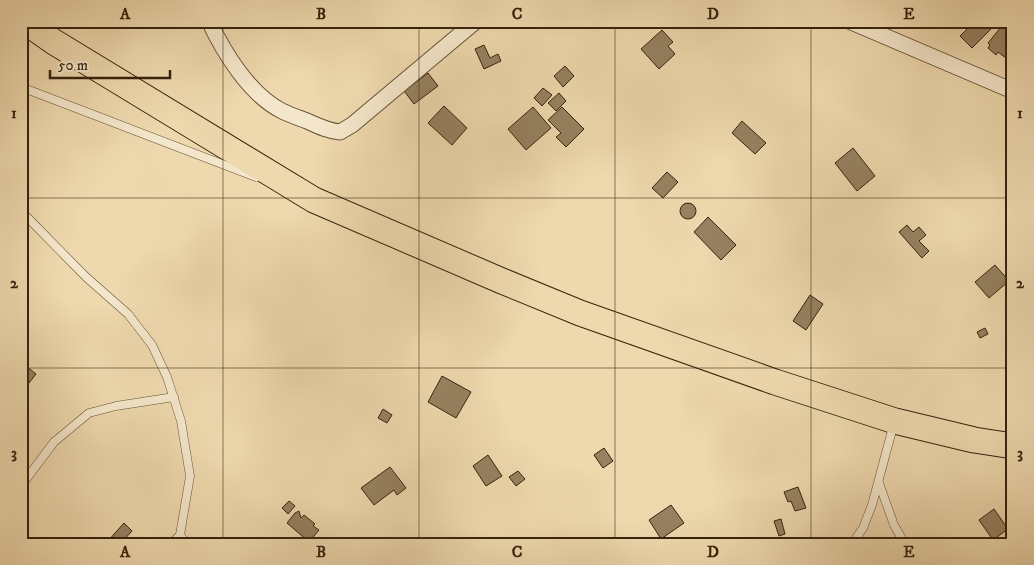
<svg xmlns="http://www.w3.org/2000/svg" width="1034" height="565" font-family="'IM FELL DW Pica',serif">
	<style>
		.building { fill: #968160; stroke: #37220d }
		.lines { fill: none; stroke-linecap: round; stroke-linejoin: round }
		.lane-casing { stroke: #655035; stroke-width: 9 }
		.street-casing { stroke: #655035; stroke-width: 17 }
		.primary-casing { stroke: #37220d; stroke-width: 27 }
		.lane { stroke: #f4e6ca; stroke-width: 8 }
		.street { stroke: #f4e6ca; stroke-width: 15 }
		.primary { stroke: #eed8ad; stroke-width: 25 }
		.grid { fill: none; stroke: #37220d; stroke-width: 1; stroke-opacity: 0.55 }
		.neatline { fill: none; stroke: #37220d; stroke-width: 2 }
		.grid-label { font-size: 16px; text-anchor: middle; font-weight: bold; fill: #37220d }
	</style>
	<rect width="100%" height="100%" fill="#eed8ad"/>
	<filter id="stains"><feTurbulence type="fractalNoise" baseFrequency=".004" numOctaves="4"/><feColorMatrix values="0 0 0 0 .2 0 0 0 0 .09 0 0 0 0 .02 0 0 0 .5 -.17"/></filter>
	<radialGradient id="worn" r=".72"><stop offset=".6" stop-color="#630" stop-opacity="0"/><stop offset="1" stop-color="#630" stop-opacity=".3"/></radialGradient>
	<!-- building -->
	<g class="building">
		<polygon points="975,21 998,22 972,48 960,36"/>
		<polygon points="1006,21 1010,25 1013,21 1013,60 1011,62 998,52 996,55 988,48 990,45 988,43"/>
		<polygon points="662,30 673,42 668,46 675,54 659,69 641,49"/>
		<polygon points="484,45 490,58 498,54 501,61 484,69 475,49"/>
		<polygon points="565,66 574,76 563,87 554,76"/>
		<polygon points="428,73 438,86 414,104 404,91"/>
		<polygon points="543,88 552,95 542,106 534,98"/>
		<polygon points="559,93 566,101 556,111 548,103"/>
		<polygon points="444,106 467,128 452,145 428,123"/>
		<polygon points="533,107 551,128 526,150 508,129"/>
		<polygon points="562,107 584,129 566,147 556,137 561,133 548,120"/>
		<polygon points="742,121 766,143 755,154 732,133"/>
		<polygon points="853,148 875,176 857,191 835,163"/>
		<polygon points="667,172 678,182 663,198 652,188"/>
		<circle cx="688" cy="211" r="8"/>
		<polygon points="708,217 736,245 721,260 694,232"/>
		<polygon points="907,225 913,232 919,227 926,235 919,241 929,251 922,258 899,232"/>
		<polygon points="995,265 1009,281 989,298 975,282"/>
		<polygon points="810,295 823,304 806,330 793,321"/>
		<polygon points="985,328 988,334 980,338 977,332"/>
		<polygon points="21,362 36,374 29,383 21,377"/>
		<polygon points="442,376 471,392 456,418 428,402"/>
		<polygon points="383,409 392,415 387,423 378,418"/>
		<polygon points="604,448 613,461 603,468 594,455"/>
		<polygon points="488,455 502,476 486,486 473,466"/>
		<polygon points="390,467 406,488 397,495 394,490 374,505 361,488"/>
		<polygon points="518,471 525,479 516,486 509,477"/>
		<polygon points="798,487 806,508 795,511 791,501 788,502 784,492"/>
		<polygon points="289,501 295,506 288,514 282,508"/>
		<polygon points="671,505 684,523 661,539 649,520"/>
		<polygon points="994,509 1008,529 993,540 979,520"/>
		<polygon points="299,511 301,518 304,515 315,524 313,526 319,530 309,542 287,523 295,513"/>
		<polygon points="781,519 785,534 779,536 774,521"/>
		<polygon points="124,523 132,531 120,544 109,544 107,542"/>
	</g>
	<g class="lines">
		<defs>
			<g id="lane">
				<polyline points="21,87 256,177"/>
				<polyline points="21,211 86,277 128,314 152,345 167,377 181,421 190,476 180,535"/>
				<polyline points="879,483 894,525 905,544"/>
				<polyline points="21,486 54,442 89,413 116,406 174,397"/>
				<polyline points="171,544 180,535 187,544"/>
				<polyline points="852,544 863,528 872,505 894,423"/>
			</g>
			<g id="street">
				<path d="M209 21C224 53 250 95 282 111 290 115 299 118 307 121 318 126 328 131 340 132L352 125 476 21"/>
				<polyline points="849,21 1013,91"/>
			</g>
			<polyline id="primary" points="24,21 54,42 314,200 502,281 580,313 775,382 895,421 974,440 1013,446"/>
		</defs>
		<!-- lane casing -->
		<use href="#lane" class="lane-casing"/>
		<!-- street casing -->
		<use href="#street" class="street-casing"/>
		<!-- primary casing -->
		<use href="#primary" class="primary-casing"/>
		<!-- lane -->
		<use href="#lane" class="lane"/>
		<!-- street -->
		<use href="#street" class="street"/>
		<!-- primary -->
		<use href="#primary" class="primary"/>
	</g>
	<!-- grid -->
	<path class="grid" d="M223 21V544M419 21V544M615 21V544M811 21V544M21 198H1013M21 368H1013"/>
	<!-- margin -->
	<rect width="1034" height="565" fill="none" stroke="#eed8ad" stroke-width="55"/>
	<!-- scale -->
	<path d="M50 70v8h120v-8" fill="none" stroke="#37220d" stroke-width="2.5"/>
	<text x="58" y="70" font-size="15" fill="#37220d" stroke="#f4e6ca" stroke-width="4" paint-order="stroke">50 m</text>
	<rect x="28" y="28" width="978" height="510" class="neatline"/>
	<g class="grid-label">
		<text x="125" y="19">A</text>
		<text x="321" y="19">B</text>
		<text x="517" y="19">C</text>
		<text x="713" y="19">D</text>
		<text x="909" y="19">E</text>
		<text x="14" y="118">1</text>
		<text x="1020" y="118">1</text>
		<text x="14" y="288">2</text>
		<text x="1020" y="288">2</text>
		<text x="14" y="458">3</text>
		<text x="1020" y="458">3</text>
		<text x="125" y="557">A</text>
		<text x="321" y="557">B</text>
		<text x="517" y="557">C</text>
		<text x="713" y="557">D</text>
		<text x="909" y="557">E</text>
	</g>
	<rect width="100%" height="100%" filter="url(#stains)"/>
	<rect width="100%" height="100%" fill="url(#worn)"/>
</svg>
